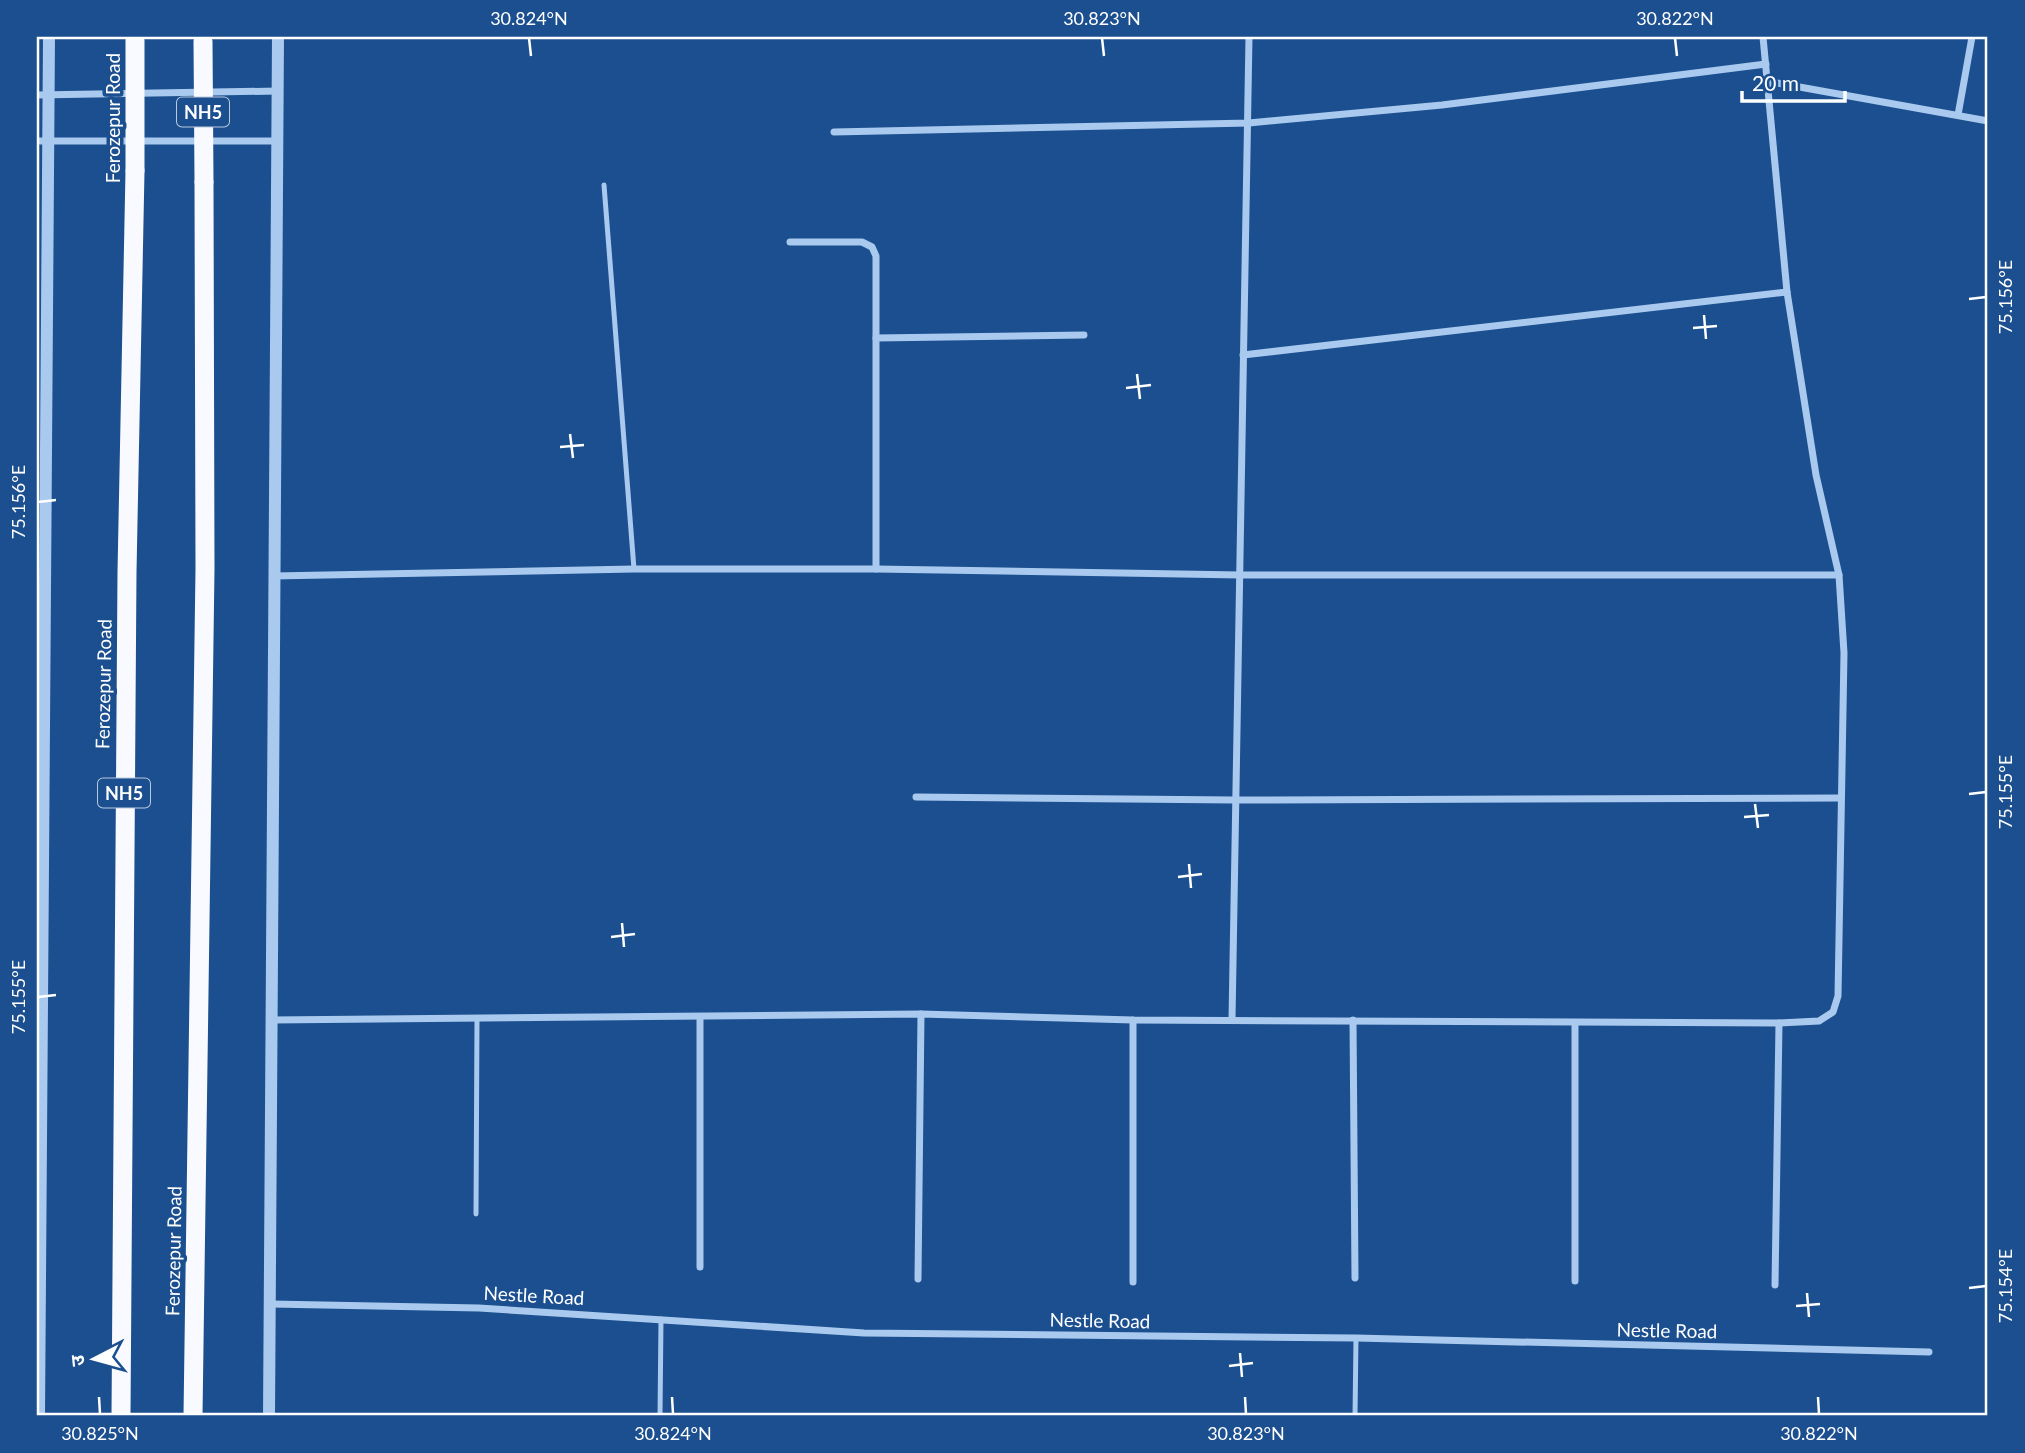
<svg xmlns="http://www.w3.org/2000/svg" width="2025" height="1453" font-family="Lato,'Noto Sans Devanagari',sans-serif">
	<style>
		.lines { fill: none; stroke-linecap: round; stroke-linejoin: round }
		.service { stroke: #a9c9ee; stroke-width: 5 }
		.minor { stroke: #a9c9ee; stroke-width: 7 }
		.tertiary { stroke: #a9c9ee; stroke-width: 12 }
		.trunk { stroke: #f8faff; stroke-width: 19 }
		.trunk-bridge { stroke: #f8faff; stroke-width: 19 }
		.ticks { fill: none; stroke: #fff; stroke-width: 2.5 }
		.labels { text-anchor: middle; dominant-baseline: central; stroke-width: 7; stroke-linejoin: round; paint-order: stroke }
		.shield { fill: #1b4f8f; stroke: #bbcadd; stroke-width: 2 }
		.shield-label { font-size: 18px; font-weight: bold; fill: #fff }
		.street-label { font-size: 19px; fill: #fff; stroke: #1b4f8f }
		.neatline { fill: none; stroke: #fff; stroke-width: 2.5 }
		.ticks-label { font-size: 18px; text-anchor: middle; fill: #fff }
	</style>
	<rect width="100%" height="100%" fill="#1b4f8f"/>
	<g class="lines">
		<!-- service -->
		<g class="service">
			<polyline points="604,185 634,569"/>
			<polyline points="476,1214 477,1018"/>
			<polyline points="660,1416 661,1319"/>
			<polyline points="1355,1416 1356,1338"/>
		</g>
		<!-- minor -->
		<g class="minor">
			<polyline points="1766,81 1988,121"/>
			<polyline points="37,95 278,91"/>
			<polyline points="1958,115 1972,37"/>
			<polyline points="834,132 1249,123 1442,105 1766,64"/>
			<polyline points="37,141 277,141"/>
			<polyline points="790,242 862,242 872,247 876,256 876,569"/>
			<polyline points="876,338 1084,335"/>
			<polyline points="1243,355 1787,292"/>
			<polyline points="273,576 634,569 876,569 1240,575 1839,575"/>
			<polyline points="916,797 1235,800 1839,798"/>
			<polyline points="700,1018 700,1267"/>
			<polyline points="272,1020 921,1014 1133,1020 1779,1023 1819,1021 1833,1012 1838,996 1844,653 1839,575 1816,475 1787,292 1763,37"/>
			<polyline points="1133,1020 1133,1282"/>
			<polyline points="1232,1020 1249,37"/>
			<polyline points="1353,1020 1355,1278"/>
			<polyline points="1575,1023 1575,1281"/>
			<polyline points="918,1279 921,1014"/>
			<polyline points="1775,1285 1779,1023"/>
			<polyline points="271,1304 479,1308 864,1333 1356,1338 1929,1352"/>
		</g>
		<!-- tertiary -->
		<g class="tertiary">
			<polyline points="39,1416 49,37"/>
			<polyline points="269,1416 278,37"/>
		</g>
		<!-- trunk -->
		<g class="trunk">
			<polyline points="121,1416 127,572 135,171"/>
			<polyline points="193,1416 205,569 204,182"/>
		</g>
		<!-- trunk-bridge -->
		<g class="trunk-bridge">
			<polyline points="135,40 135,171"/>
			<polyline points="203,41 204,182"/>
		</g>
	</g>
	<!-- ticks -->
	<path class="ticks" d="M529 38 531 56M1102 38 1104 56M1675 38 1677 56M1969 299 1986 297M1704 315 1706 339M1693 328 1717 326M1137 374 1140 399M1126 388 1151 385M570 434 573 458M560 447 584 445M38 502 56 500M1969 794 1986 792M1755 804 1758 828M1744 817 1769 815M1189 864 1191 888M1178 877 1202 874M622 923 624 947M611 937 635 934M38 997 56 995M1969 1288 1986 1286M1807 1293 1809 1317M1796 1306 1820 1304M1240 1353 1242 1377M1229 1366 1253 1363M99 1397 100 1414M672 1397 673 1414M1245 1397 1246 1414M1818 1397 1819 1414"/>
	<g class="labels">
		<!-- shield labels -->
		<g class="shield">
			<rect x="177" y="97.5" width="52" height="29" rx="5"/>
			<rect x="98" y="778.5" width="52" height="29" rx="5"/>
		</g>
		<g class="shield-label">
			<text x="203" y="112">NH5</text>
			<text x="124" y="793">NH5</text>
		</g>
		<!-- street labels -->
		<g class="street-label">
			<text transform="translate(112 118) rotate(-90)">Ferozepur Road</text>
			<text transform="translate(103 684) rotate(-89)">Ferozepur Road</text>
			<text transform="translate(173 1251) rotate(-89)">Ferozepur Road</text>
			<text transform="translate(534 1295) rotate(3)">Nestle Road</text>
			<text transform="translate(1100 1320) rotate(1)">Nestle Road</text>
			<text transform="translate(1667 1330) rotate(1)">Nestle Road</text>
		</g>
	</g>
	<!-- border -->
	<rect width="2025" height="1453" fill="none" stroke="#1b4f8f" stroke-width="77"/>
	<!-- north arrow -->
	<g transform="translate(94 1359) rotate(264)" stroke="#1b4f8f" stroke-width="5" paint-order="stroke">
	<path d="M0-5L12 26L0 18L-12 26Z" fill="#ffffff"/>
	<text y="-10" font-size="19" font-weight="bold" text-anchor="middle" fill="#ffffff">उ</text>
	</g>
	<!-- scale -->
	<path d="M1742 91v10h103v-10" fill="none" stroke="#ffffff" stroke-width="3.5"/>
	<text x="1752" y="91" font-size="21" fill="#ffffff" stroke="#1b4f8f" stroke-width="5" paint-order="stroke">20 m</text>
	<rect x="38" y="38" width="1948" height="1376" class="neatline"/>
	<g class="ticks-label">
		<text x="529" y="25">30.824°N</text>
		<text x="1102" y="25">30.823°N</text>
		<text x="1675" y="25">30.822°N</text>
		<text transform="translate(2006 297) rotate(-90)" y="6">75.156°E</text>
		<text transform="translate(19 502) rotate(-90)" y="6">75.156°E</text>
		<text transform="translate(2006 792) rotate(-90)" y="6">75.155°E</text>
		<text transform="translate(19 997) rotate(-90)" y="6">75.155°E</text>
		<text transform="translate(2006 1286) rotate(-90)" y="6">75.154°E</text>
		<text x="100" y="1440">30.825°N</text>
		<text x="673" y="1440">30.824°N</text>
		<text x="1246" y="1440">30.823°N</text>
		<text x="1819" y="1440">30.822°N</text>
	</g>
</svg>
